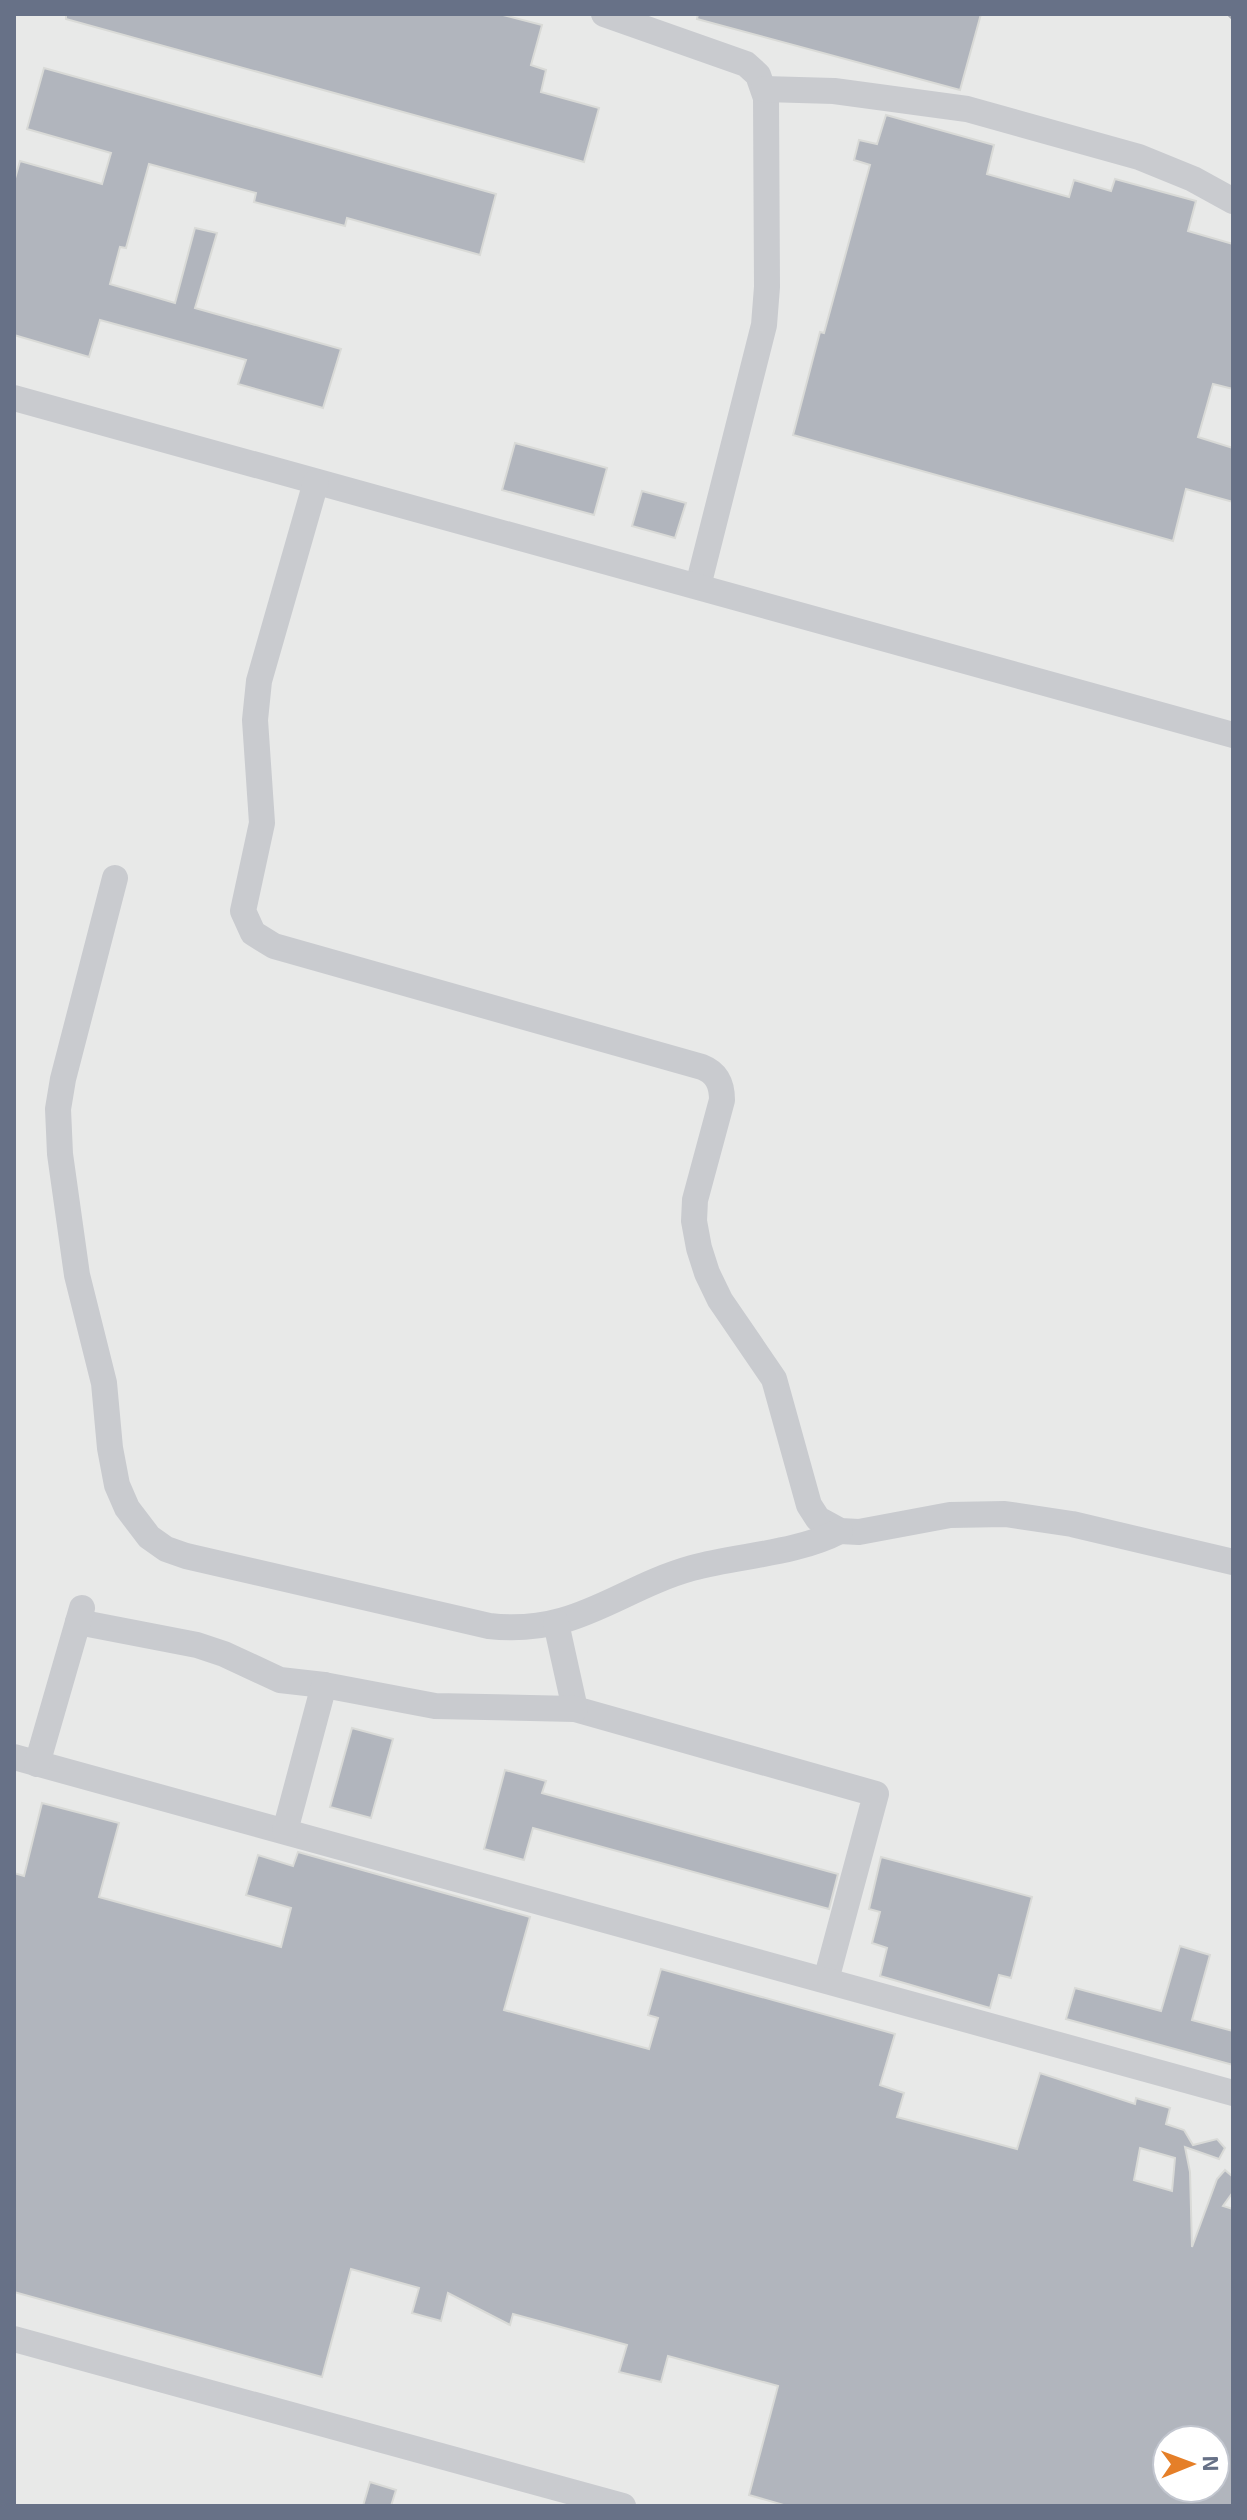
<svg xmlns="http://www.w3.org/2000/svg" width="1247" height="2520" font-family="'Exo 2',sans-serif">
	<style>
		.built { fill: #e8e9e8; fill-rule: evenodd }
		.building { fill: #b1b5bd; stroke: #d9dad7; stroke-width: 2; fill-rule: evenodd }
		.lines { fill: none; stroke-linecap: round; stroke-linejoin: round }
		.minor { stroke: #c9cbcf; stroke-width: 26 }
		.rail { stroke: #a8acb3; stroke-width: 6; stroke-dasharray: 12 6; stroke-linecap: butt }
	</style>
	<rect width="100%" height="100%" fill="#f7f8f5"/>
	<!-- built -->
	<path class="built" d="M14 14H1233V2506H14ZM1167 2440H1215V2488H1167Z"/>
	<!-- building -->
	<g class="building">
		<polygon points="66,14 499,14 542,25 531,65 546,70 541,92 599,108 584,162 66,19"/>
		<polygon points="698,14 981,14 960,90 697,19"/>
		<polygon points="44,68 496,194 480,255 347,218 345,226 254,202 256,193 149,164 126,248 120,247 110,284 175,303 195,228 217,233 195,308 341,349 323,408 238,384 246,360 100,320 89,357 14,335 14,182 20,161 102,184 111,153 27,129"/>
		<polygon points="886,115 994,145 987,174 1069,197 1074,180 1111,191 1115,179 1196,201 1188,231 1233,244 1233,389 1213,384 1198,437 1233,448 1233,502 1186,489 1173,541 793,435 820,332 824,333 870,165 854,160 859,140 877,144"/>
		<polygon points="515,443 607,468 594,515 502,490"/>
		<polygon points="642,491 686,503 675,538 632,526"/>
		<polygon points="352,1728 393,1739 371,1818 330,1807"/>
		<polygon points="505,1770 546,1781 542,1793 838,1874 829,1909 533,1828 524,1860 484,1849"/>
		<path d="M42 1803 119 1823 99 1897 281 1947 291 1908 246 1895 258 1855 293 1866 298 1852 530 1917 504 2010 649 2049 658 2018 648 2015 661 1969 895 2034 880 2085 904 2093 897 2117 1017 2149 1040 2073 1135 2104 1136 2098 1170 2108 1166 2124 1184 2130 1193 2145 1217 2139 1225 2148 1219 2159 1185 2147 1190 2172 1192 2247 1217 2179 1225 2170 1233 2177V2192L1223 2206 1233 2209V2506H787L749 2495 778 2386 668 2356 661 2382 619 2372 627 2345 513 2314 510 2325 448 2293 441 2321 412 2313 419 2288 351 2269 322 2377 14 2292V1873L24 1876ZM1140 2148 1175 2158 1172 2191 1134 2180ZM1167 2440H1215V2488H1167Z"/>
		<polygon points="881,1857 1032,1897 1011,1978 999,1975 990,2008 880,1976 887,1948 872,1943 880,1912 869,1909"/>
		<polygon points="1180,1946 1210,1955 1192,2020 1233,2031 1233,2065 1066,2019 1075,1988 1161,2011"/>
		<polygon points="370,2482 396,2490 391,2506 363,2506"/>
	</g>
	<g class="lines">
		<!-- minor -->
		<g class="minor">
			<polyline points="604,14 746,64 758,75 766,98 767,287 764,325 698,586"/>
			<polyline points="764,89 834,91 967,109 1139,157 1193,179 1233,201"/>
			<polyline points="14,398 1233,735"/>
			<path d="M316 482 259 681 255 720 262 823 243 911 253 933 274 946 702 1067C717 1073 722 1084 722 1100L695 1200 694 1221 699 1248 707 1273 720 1300 774 1379 809 1505 818 1519 840 1531 859 1532 950 1515 1005 1514 1072 1524 1233 1562"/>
			<path d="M115 878 63 1079 58 1109 60 1154 77 1275 104 1383 110 1448 117 1485 127 1508 149 1537 166 1549 186 1556 489 1626C576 1636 617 1589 692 1568 740 1555 796 1554 840 1531"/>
			<polyline points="78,1622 197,1645 224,1654 280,1680 324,1685"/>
			<polyline points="556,1623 575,1709 876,1794 826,1980"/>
			<polyline points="14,1757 1233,2093"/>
			<polyline points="37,1764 82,1608"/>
			<polyline points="285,1831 324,1685 435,1706 575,1709"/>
			<polyline points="14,2339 623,2506"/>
		</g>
		<!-- rail -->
		<polyline class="rail" points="1230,14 1233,17"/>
	</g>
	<!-- border -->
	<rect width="1247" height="2520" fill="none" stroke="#677187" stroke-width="32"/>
	<!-- north arrow -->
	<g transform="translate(1191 2464) rotate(89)"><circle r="38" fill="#ffffff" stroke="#c2c6cf" stroke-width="2"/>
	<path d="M0-6L14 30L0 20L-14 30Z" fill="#e57f28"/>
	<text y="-12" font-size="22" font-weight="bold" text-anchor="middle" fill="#677187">N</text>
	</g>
</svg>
